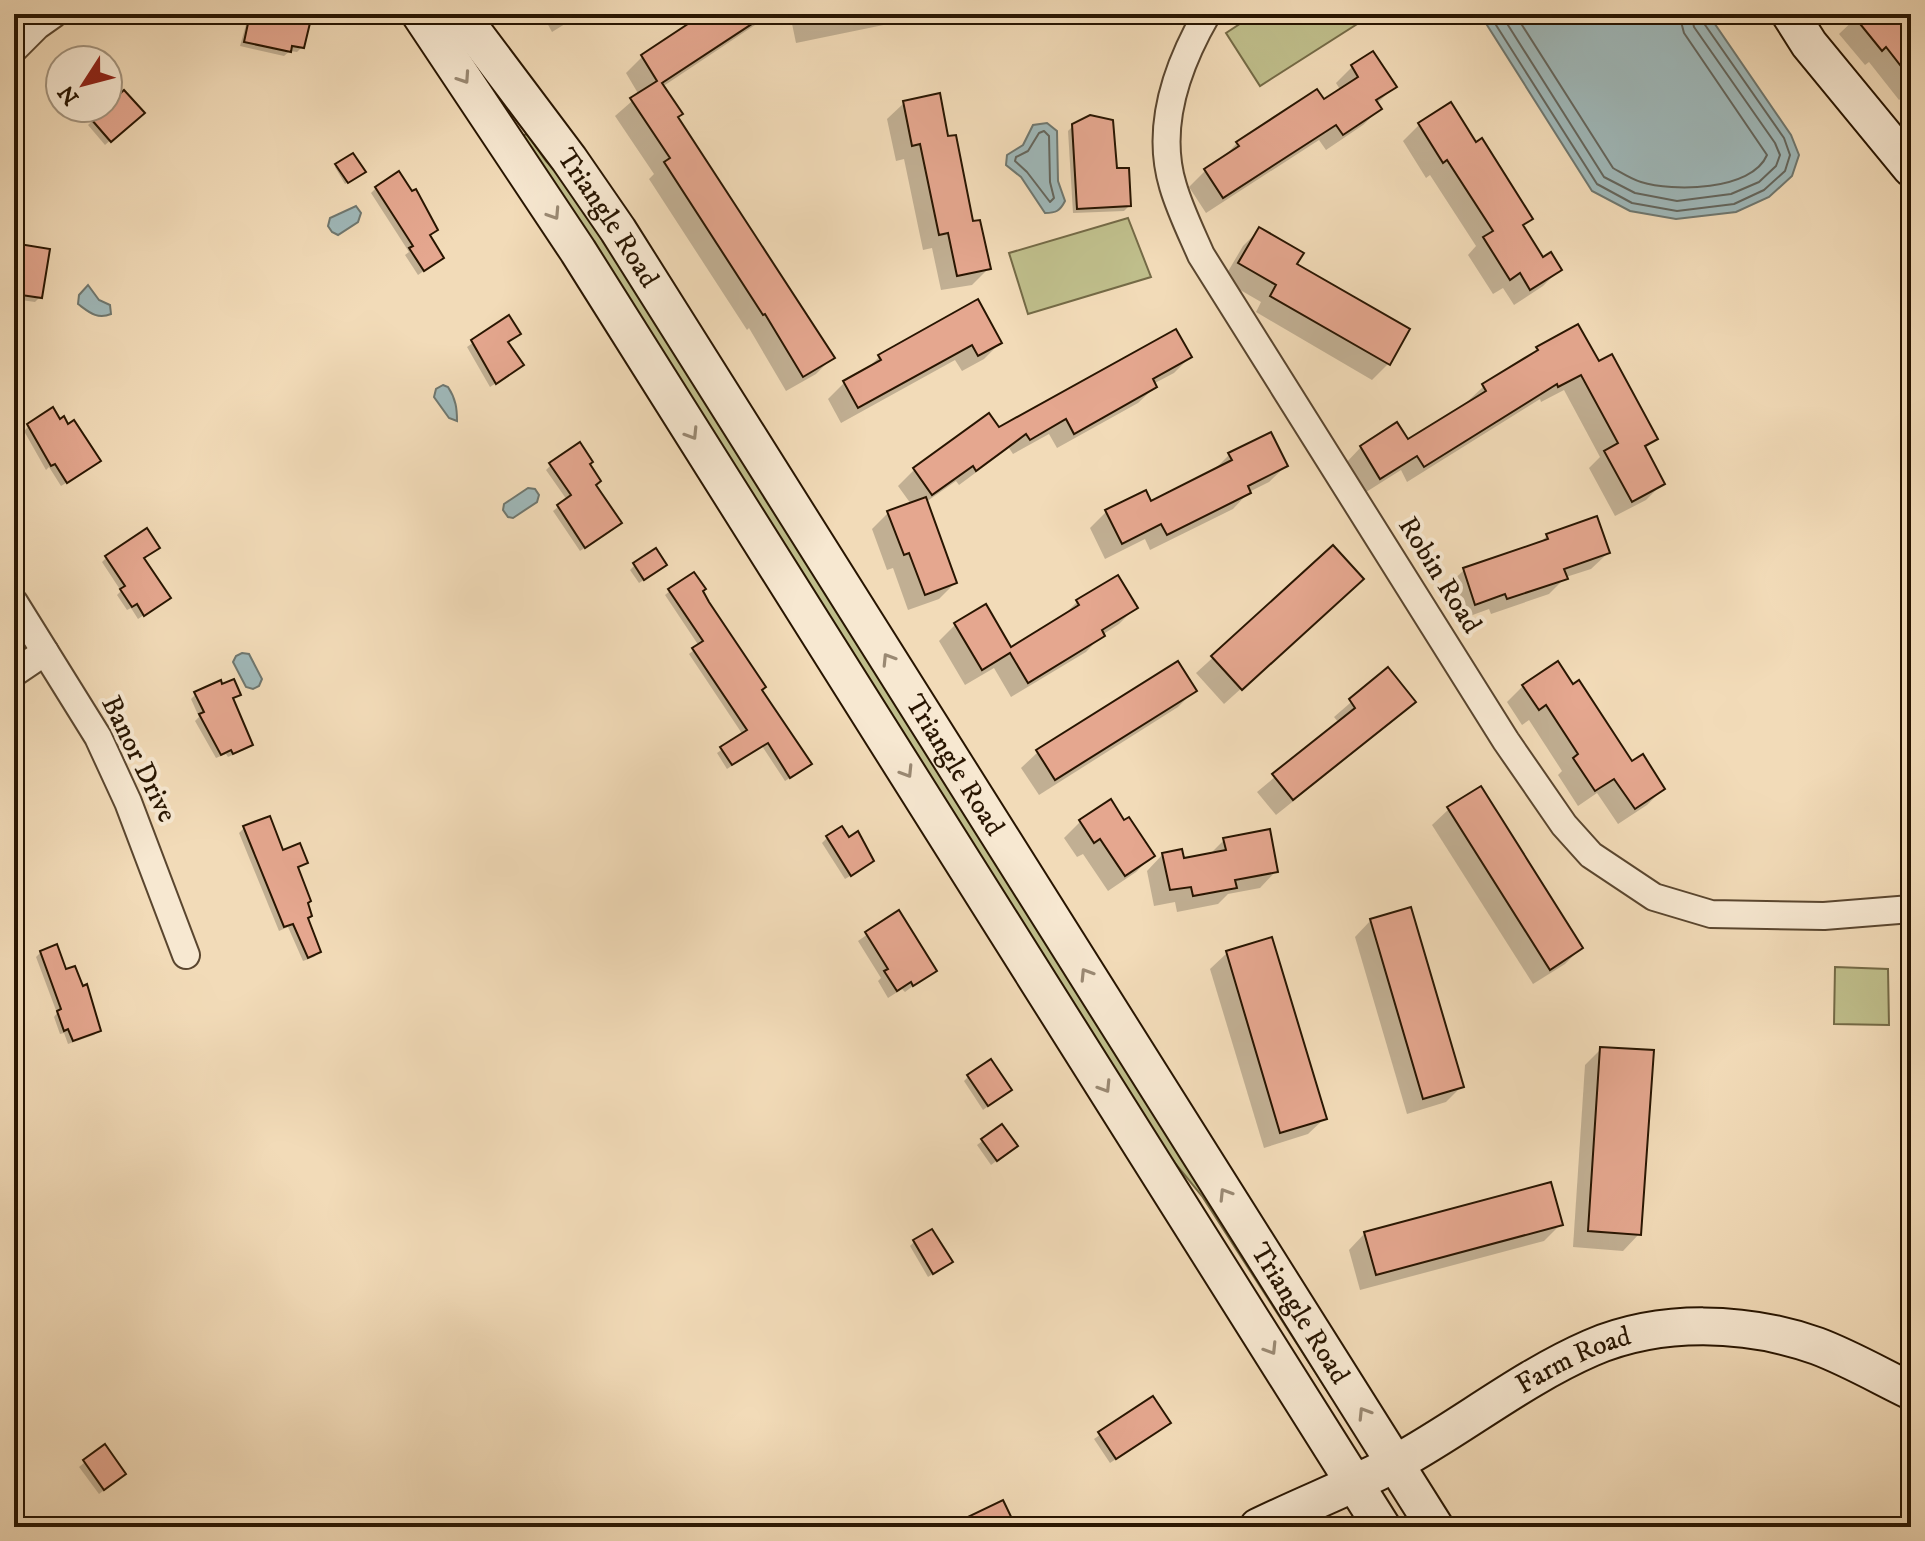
<svg xmlns="http://www.w3.org/2000/svg" width="1925" height="1541" font-family="'IM FELL DW Pica',serif">
	<style>
		.green { fill: #bfbe8b; stroke: #746a46; stroke-width: 2 }
		.water { fill: #9fb8b9; stroke: #6f776f; stroke-width: 2 }
		.shadow { fill: #0003 }
		.lines { fill: none; stroke-linecap: round; stroke-linejoin: round }
		.shore { stroke: #64665d; stroke-width: 2 }
		.building { fill: #e5a78f; stroke: #281501; stroke-width: 2 }
		.street-casing { stroke: #5a462f; stroke-width: 30 }
		.secondary-casing { stroke: #281501; stroke-width: 40 }
		.street { stroke: #f7e8d1; stroke-width: 26 }
		.secondary { stroke: #f7e8d1; stroke-width: 36 }
		.oneway { stroke: #9a8973 }
		.labels { text-anchor: middle; dominant-baseline: central; stroke-width: 8; stroke-linejoin: round; paint-order: stroke }
		.street-label { font-size: 28px; fill: #281501; stroke: #f7e8d1 }
	</style>
	<rect width="100%" height="100%" fill="#f2dbb8"/>
	<filter id="stains"><feTurbulence type="fractalNoise" baseFrequency=".0025" numOctaves="4"/><feColorMatrix values="0 0 0 0 .2 0 0 0 0 .09 0 0 0 0 .02 0 0 0 .5 -.17"/></filter>
	<radialGradient id="worn" r=".72"><stop offset=".6" stop-color="#630" stop-opacity="0"/><stop offset="1" stop-color="#630" stop-opacity=".3"/></radialGradient>
	<!-- green -->
	<g class="green">
		<polygon points="1255,14 1361,14 1365,19 1260,86 1226,33"/>
		<polygon points="527,134 546,161 586,204 1333,1400 1202,1196 1147,1129 521,136"/>
		<polygon points="1128,218 1151,277 1028,314 1009,253"/>
		<polygon points="1835,967 1888,969 1889,1025 1834,1024"/>
	</g>
	<!-- water -->
	<g class="water">
		<polygon points="1480,14 1708,14 1791,135 1799,155 1792,176 1769,197 1736,212 1676,219 1630,211 1592,191"/>
		<path d="M1047 123 1057 131 1058 181 1065 201C1060 211 1056 213 1045 213L1021 177 1006 165 1007 155 1023 145 1033 125Z"/>
		<polygon points="356,206 361,213 358,222 338,235 332,232 328,226 330,218"/>
		<path d="M88 285 99 300 110 305 111 314C97 320 89 312 78 304L79 295Z"/>
		<path d="M443 385 448 387C456 399 457 409 457 421L449 418 434 397 436 389Z"/>
		<polygon points="528,488 535,489 539,495 537,502 513,518 508,517 503,510 504,504"/>
		<polygon points="242,653 249,654 262,679 259,686 253,689 246,687 233,662 236,656"/>
	</g>
	<!-- shadow -->
	<g class="shadow">
		<polygon points="249,14 261,14 302,47 297,52 290,51 284,56 240,46"/>
		<polygon points="542,14 581,14 552,32"/>
		<polygon points="707,14 767,14 758,23 662,87 676,118 832,358 816,374 786,391 749,328 747,330 649,179 654,174 615,116 639,95 626,73 642,57"/>
		<polygon points="790,14 937,14 796,43"/>
		<polygon points="1860,14 1903,14 1911,24 1911,90 1899,100 1869,62 1865,65 1839,34"/>
		<polygon points="1373,54 1395,87 1376,104 1380,109 1363,125 1326,150 1319,140 1206,213 1189,187 1205,171 1221,160 1237,143 1323,102 1341,91 1336,83 1352,67"/>
		<polygon points="904,103 947,139 988,269 972,285 941,290 932,248 923,250 904,159 896,161 887,119"/>
		<polygon points="1450,105 1476,144 1531,218 1522,227 1543,260 1560,269 1543,286 1514,305 1503,288 1493,294 1468,255 1476,246 1430,175 1426,178 1403,141 1419,125"/>
		<polygon points="108,107 142,112 105,145 88,125"/>
		<polygon points="1073,126 1116,171 1129,206 1124,211 1073,213 1068,131"/>
		<polygon points="337,166 362,173 345,184 335,167"/>
		<polygon points="376,188 428,236 442,258 418,275 405,255 409,252 371,193"/>
		<polygon points="1259,230 1388,364 1372,380 1256,312 1261,302 1223,280 1243,246"/>
		<polygon points="20,246 40,297 35,302 14,299 14,254"/>
		<polygon points="977,302 1000,343 984,359 962,371 955,360 841,423 828,399 844,383 864,372 879,357"/>
		<polygon points="508,318 514,338 506,343 516,370 490,387 467,347"/>
		<polygon points="1538,348 1598,364 1656,438 1644,450 1662,484 1646,500 1615,516 1589,468 1600,457 1564,390 1541,402 1540,399 1407,482 1401,470 1363,494 1345,464 1361,447 1396,425 1407,442 1468,404 1467,402 1484,386 1527,359"/>
		<polygon points="1190,357 1174,373 1153,384 1155,387 1138,403 1057,448 1049,434 1013,454 1009,448 959,485 956,481 926,502 955,583 939,599 908,610 893,568 887,570 872,529 888,513 911,504 898,486 914,470 988,416 998,430"/>
		<polygon points="59,421 94,466 61,486 49,467 46,470 24,431 29,426"/>
		<polygon points="1229,455 1286,466 1269,482 1249,492 1233,509 1150,550 1145,539 1105,559 1090,528 1106,512 1151,504 1213,471"/>
		<polygon points="588,464 594,486 615,528 580,551 553,511 567,500 546,470 551,465"/>
		<polygon points="1547,536 1608,553 1591,569 1566,577 1549,594 1491,614 1489,609 1459,620 1447,586 1464,570 1537,545"/>
		<polygon points="1333,548 1345,595 1224,704 1196,673"/>
		<polygon points="153,552 142,559 163,602 138,619 131,608 127,610 117,595 121,591 102,562 107,557"/>
		<polygon points="635,565 660,570 639,583 630,570"/>
		<polygon points="670,591 760,690 805,768 785,781 762,746 727,769 717,753 743,735 689,654 699,646 665,595"/>
		<polygon points="1077,602 1135,608 1119,624 1102,635 1086,652 1011,697 994,668 965,685 939,641 955,625 1010,650 1061,618"/>
		<polygon points="1388,670 1413,702 1397,718 1276,815 1257,792 1339,723 1334,717"/>
		<polygon points="1523,686 1632,764 1663,789 1647,805 1618,824 1597,793 1578,806 1558,775 1562,771 1529,720 1522,725 1507,702"/>
		<polygon points="1194,691 1178,707 1039,795 1021,768 1038,752"/>
		<polygon points="196,694 239,694 232,700 250,744 246,749 228,757 226,754 216,758 195,721 199,717 191,699"/>
		<polygon points="1110,802 1124,823 1152,856 1136,872 1108,891 1083,854 1077,857 1064,838 1080,822"/>
		<polygon points="1449,809 1581,948 1565,964 1533,984 1432,825"/>
		<polygon points="244,828 282,852 305,863 296,869 306,904 306,919 319,952 314,957 303,961 288,927 279,931 239,833"/>
		<polygon points="14,832 19,854 14,858"/>
		<polygon points="827,838 867,866 845,879 822,843"/>
		<polygon points="1224,840 1276,871 1260,888 1228,894 1218,904 1177,912 1175,902 1154,906 1147,871 1163,854 1182,860 1209,855"/>
		<polygon points="898,913 934,970 905,992 902,989 888,998 878,981 881,978 858,941"/>
		<polygon points="1371,920 1462,1086 1446,1102 1407,1114 1355,937"/>
		<polygon points="41,952 65,972 99,1030 94,1035 68,1044 64,1033 60,1034 54,1017 57,1013 36,957"/>
		<polygon points="1227,953 1325,1118 1308,1134 1264,1148 1210,969"/>
		<polygon points="1601,1049 1639,1234 1623,1251 1573,1247 1585,1065"/>
		<polygon points="969,1076 1010,1090 983,1110 964,1081"/>
		<polygon points="1001,1127 1010,1151 991,1165 977,1145"/>
		<polygon points="1560,1225 1544,1241 1360,1290 1349,1250 1365,1233"/>
		<polygon points="914,1242 945,1266 928,1277 910,1246"/>
		<polygon points="1153,1398 1164,1427 1110,1463 1094,1439"/>
		<polygon points="104,1447 119,1479 99,1494 79,1467"/>
	</g>
	<g class="lines">
		<!-- shore -->
		<g class="shore">
			<polyline points="1489,14 1597,184 1632,203 1677,211 1734,204 1764,190 1785,171 1790,155 1784,138 1703,22 1702,14"/>
			<polyline points="1501,14 1604,177 1635,193 1677,201 1731,194 1759,182 1776,166 1780,155 1775,143 1694,27 1691,14"/>
			<path d="M1515 14 1613 168C1622 173 1631 179 1641 182 1672 192 1752 191 1767 155L1684 33 1679 14"/>
			<polygon points="1044,131 1049,136 1050,182 1054,198 1050,202 1027,172 1015,161 1016,157 1028,151 1039,133"/>
		</g>
	</g>
	<!-- building -->
	<g class="building">
		<polygon points="250,14 270,14 310,23 304,48 292,46 291,52 244,42"/>
		<polygon points="703,14 767,14 662,83 683,114 678,117 835,358 803,377 765,314 763,315 664,162 670,158 630,98 657,81 641,55"/>
		<polygon points="1852,14 1906,14 1911,21 1911,79 1886,47 1882,51"/>
		<polygon points="1373,51 1397,87 1376,100 1382,109 1343,135 1336,125 1223,198 1204,169 1239,146 1236,142 1317,89 1324,99 1358,77 1351,65"/>
		<polygon points="124,90 145,113 111,142 91,119 104,108 108,108 108,104"/>
		<polygon points="940,93 948,136 956,135 973,221 980,220 991,269 957,276 948,233 939,235 920,144 912,146 903,101"/>
		<polygon points="1451,102 1476,142 1482,138 1533,219 1523,225 1543,257 1551,252 1562,270 1530,290 1520,273 1510,280 1483,237 1493,231 1447,160 1443,163 1418,123"/>
		<polygon points="1090,115 1113,120 1117,168 1129,168 1131,206 1077,209 1072,124"/>
		<polygon points="353,153 366,172 348,183 335,164"/>
		<polygon points="399,171 412,191 416,189 438,230 430,235 444,258 424,271 409,248 413,246 375,187"/>
		<polygon points="1259,227 1304,253 1297,264 1410,329 1390,365 1270,296 1276,285 1238,263"/>
		<polygon points="19,244 50,249 42,298 14,294"/>
		<polygon points="978,299 1002,343 978,356 972,345 858,408 843,381 881,360 878,355"/>
		<polygon points="509,315 521,334 508,342 524,365 496,384 471,340"/>
		<polygon points="1578,324 1599,361 1612,354 1658,439 1645,446 1665,484 1632,502 1604,451 1618,443 1581,375 1558,387 1557,384 1424,467 1417,456 1380,479 1360,446 1397,422 1408,439 1486,391 1482,384 1538,350 1536,347"/>
		<polygon points="1176,329 1192,357 1153,379 1157,387 1074,434 1066,419 1030,440 1026,434 976,471 973,466 932,495 913,468 989,413 999,427"/>
		<polygon points="53,407 60,419 64,416 68,424 74,420 101,461 67,483 55,464 51,466 27,424"/>
		<polygon points="1271,432 1288,466 1248,486 1251,493 1167,535 1161,524 1122,544 1105,510 1146,490 1151,501 1232,460 1228,453"/>
		<polygon points="580,442 593,462 590,464 601,481 596,485 622,523 585,548 557,505 571,495 549,463"/>
		<polygon points="926,497 957,583 925,595 909,553 904,555 887,511"/>
		<polygon points="1597,516 1610,553 1564,569 1568,579 1507,599 1505,594 1475,605 1463,568 1548,539 1546,534"/>
		<polygon points="147,528 160,548 144,558 171,598 144,616 137,604 132,607 120,589 125,586 105,556"/>
		<polygon points="1333,545 1364,579 1242,690 1211,656"/>
		<polygon points="656,548 667,565 644,580 633,563"/>
		<polygon points="694,572 706,589 703,591 709,602 766,687 762,690 812,764 790,778 768,743 732,765 720,747 747,730 692,648 703,641 668,589"/>
		<polygon points="1118,575 1138,608 1102,630 1105,636 1028,683 1010,653 982,670 954,623 986,604 1011,647 1079,605 1076,600"/>
		<polygon points="1178,661 1197,691 1055,780 1036,750"/>
		<polygon points="1558,661 1573,684 1579,680 1632,761 1643,754 1665,789 1635,809 1614,779 1595,791 1573,758 1578,754 1546,705 1539,710 1522,685"/>
		<polygon points="1388,667 1416,702 1293,800 1272,774 1355,708 1349,699"/>
		<polygon points="234,679 241,695 233,698 253,745 233,754 231,750 221,755 199,714 204,712 194,692 221,680 222,684"/>
		<polygon points="1481,786 1583,948 1550,970 1447,807"/>
		<polygon points="1111,799 1124,820 1129,817 1155,856 1125,876 1100,839 1094,843 1079,820"/>
		<polygon points="270,816 283,850 300,843 308,863 298,867 311,901 308,903 312,916 308,918 321,952 308,958 293,924 284,927 243,826"/>
		<polygon points="842,826 849,837 858,831 874,861 851,876 826,836"/>
		<polygon points="1270,829 1278,872 1235,880 1237,888 1193,896 1191,887 1170,890 1162,853 1182,849 1184,858 1226,850 1223,838"/>
		<polygon points="1411,907 1464,1087 1423,1099 1370,919"/>
		<polygon points="899,910 937,971 913,986 911,982 897,991 884,971 888,969 865,932"/>
		<polygon points="1272,937 1327,1119 1280,1133 1226,951"/>
		<polygon points="57,944 66,969 75,966 83,986 87,984 101,1031 73,1041 68,1029 64,1031 57,1011 61,1009 40,951"/>
		<polygon points="1600,1047 1654,1050 1641,1235 1588,1231"/>
		<polygon points="991,1059 1012,1090 988,1106 967,1075"/>
		<polygon points="1002,1124 1018,1146 997,1161 981,1139"/>
		<polygon points="1551,1182 1563,1225 1376,1275 1364,1232"/>
		<polygon points="932,1229 953,1262 933,1274 913,1240"/>
		<polygon points="1153,1396 1171,1423 1116,1459 1098,1432"/>
		<polygon points="105,1444 126,1474 104,1490 83,1460"/>
		<polygon points="1003,1500 1016,1527 947,1527"/>
	</g>
	<g class="lines">
		<defs>
			<g id="street">
				<path d="M1207 14C1178 64 1155 127 1173 186 1180 210 1191 232 1201 255L1506 741 1564 825 1591 855 1654 897 1711 914 1824 916 1911 909"/>
				<polyline points="14,49 37,26 54,14"/>
				<polyline points="14,602 98,737 128,802 186,955"/>
				<polyline points="14,673 45,652"/>
			</g>
			<g id="secondary">
				<polyline points="420,14 578,251 1382,1527"/>
				<path id="s1" d="M460 14 569 159 618 230 1435 1527"/>
				<polyline points="1790,14 1809,44 1911,168"/>
				<path id="s2" d="M1258 1527C1303 1505 1352 1486 1396 1463 1462 1427 1522 1378 1591 1348 1661 1318 1746 1321 1817 1346 1849 1358 1880 1376 1911 1391"/>
			</g>
		</defs>
		<!-- street casing -->
		<use href="#street" class="street-casing"/>
		<!-- secondary casing -->
		<use href="#secondary" class="secondary-casing"/>
		<!-- street -->
		<use href="#street" class="street"/>
		<!-- secondary -->
		<use href="#secondary" class="secondary"/>
	</g>
	<!-- one-way arrows -->
	<defs><path id="oneway-chevron" d="M-2-3.5L2.5 0L-2 3.5" fill="none" stroke-width="1.6" stroke-linecap="round" stroke-linejoin="round" transform="scale(2)"/></defs>
	<g class="oneway">
		<use href="#oneway-chevron" transform="translate(464 78) rotate(56)"/>
		<use href="#oneway-chevron" transform="translate(554 214) rotate(57)"/>
		<use href="#oneway-chevron" transform="translate(692 434) rotate(58)"/>
		<use href="#oneway-chevron" transform="translate(888 659) rotate(-122)"/>
		<use href="#oneway-chevron" transform="translate(907 772) rotate(58)"/>
		<use href="#oneway-chevron" transform="translate(1086 974) rotate(-122)"/>
		<use href="#oneway-chevron" transform="translate(1105 1087) rotate(58)"/>
		<use href="#oneway-chevron" transform="translate(1225 1194) rotate(-122)"/>
		<use href="#oneway-chevron" transform="translate(1271 1349) rotate(58)"/>
		<use href="#oneway-chevron" transform="translate(1364 1413) rotate(-122)"/>
	</g>
	<g class="labels">
		<!-- street labels -->
		<g class="street-label">
			<text stroke="none"><textPath href="#s1" startOffset="252">Triangle Road</textPath></text>
			<text transform="translate(1440 575) rotate(58)">Robin Road</text>
			<text transform="translate(139 759) rotate(64)">Banor Drive</text>
			<text stroke="none"><textPath href="#s1" startOffset="900">Triangle Road</textPath></text>
			<text stroke="none"><textPath href="#s1" startOffset="1548">Triangle Road</textPath></text>
			<text stroke="none"><textPath href="#s2" startOffset="358">Farm Road</textPath></text>
		</g>
	</g>
	<!-- margin -->
	<rect width="1925" height="1541" fill="none" stroke="#f2dbb8" stroke-width="48"/>
	<rect x="16" y="16" width="1893" height="1509" fill="none" stroke="#281501" stroke-width="4"/>
	<rect x="24" y="24" width="1877" height="1493" fill="none" stroke="#281501" stroke-width="2"/>
	<!-- north arrow -->
	<g transform="translate(84 84) rotate(234)"><circle r="38" fill="#f7e8d1" stroke="#a4947e" stroke-width="2"/>
	<path d="M0-6L14 30L0 20L-14 30Z" fill="#8f2418"/>
	<text y="-12" font-size="22" font-weight="bold" text-anchor="middle" fill="#281501">N</text>
	</g>
	<rect width="100%" height="100%" filter="url(#stains)"/>
	<rect width="100%" height="100%" fill="url(#worn)"/>
</svg>
